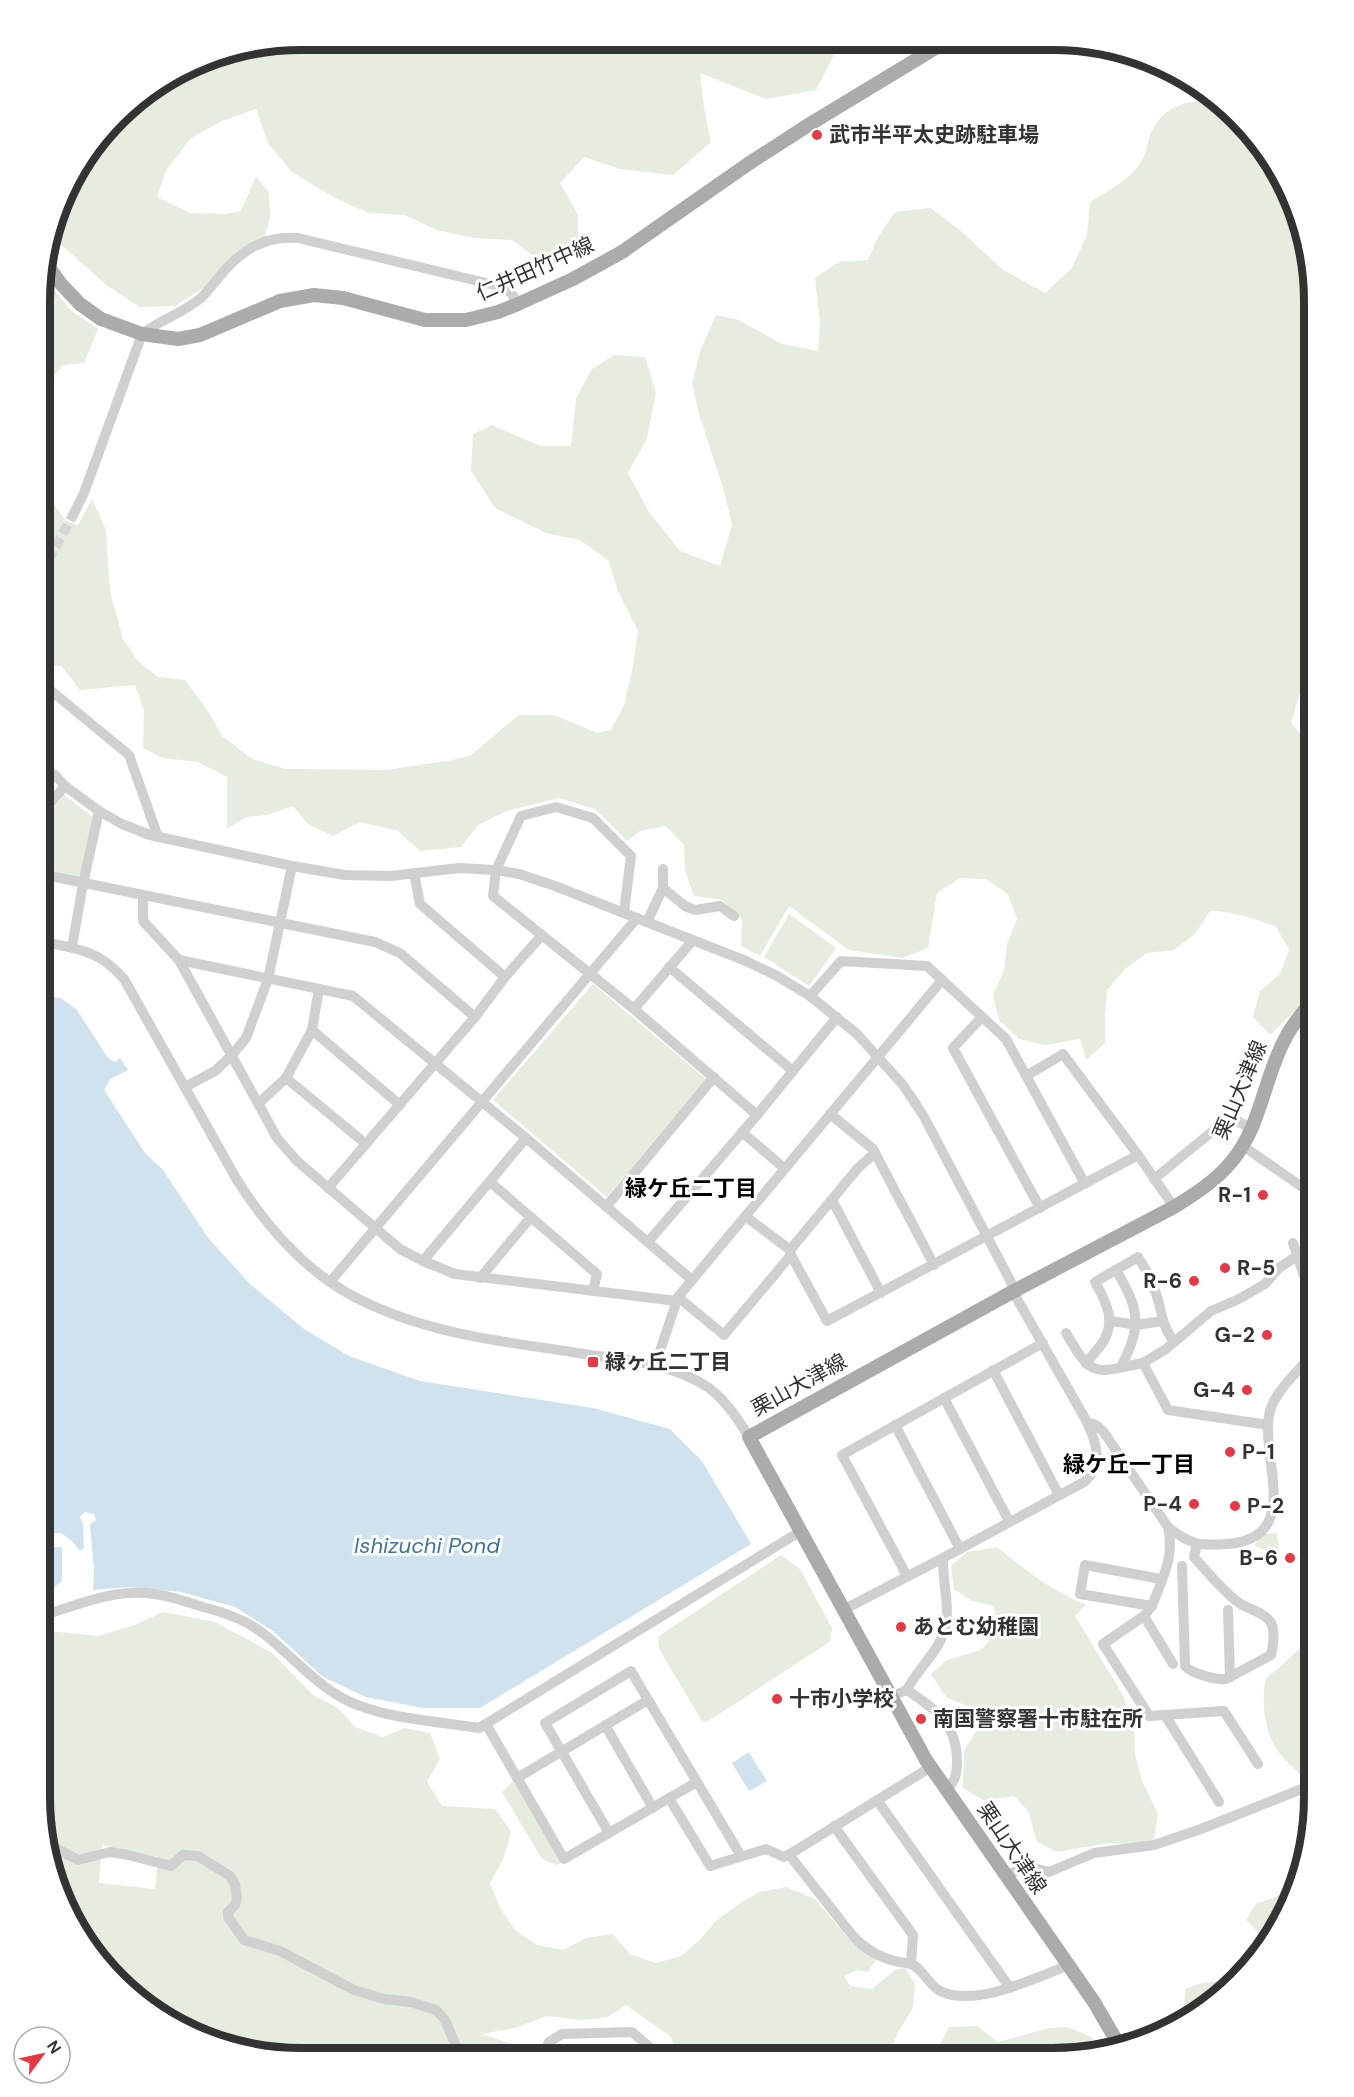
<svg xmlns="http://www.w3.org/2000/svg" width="1354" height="2097" font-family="'DM Sans','Noto Sans JP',sans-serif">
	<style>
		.green { fill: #e6ecdf; fill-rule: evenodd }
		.water { fill: #cfe2ee }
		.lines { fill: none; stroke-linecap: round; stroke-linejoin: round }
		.minor-tunnel { stroke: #d6d6d6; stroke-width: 10; stroke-dasharray: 10 5; stroke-linecap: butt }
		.minor { stroke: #d0d0d0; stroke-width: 10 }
		.major { stroke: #ababab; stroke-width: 14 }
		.poi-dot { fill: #e63946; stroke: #fff; stroke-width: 2 }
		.labels { text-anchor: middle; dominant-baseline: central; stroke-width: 6; stroke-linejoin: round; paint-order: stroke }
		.poi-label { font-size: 21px; font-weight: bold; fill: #333; stroke: #fff; text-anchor: start }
		.street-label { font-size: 21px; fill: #333; stroke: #fff }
		.neighbourhood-label { font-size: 22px; font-weight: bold; fill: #000; stroke: #fff }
		.water-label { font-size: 22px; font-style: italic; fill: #3f7597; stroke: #fff }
		.rim { fill: none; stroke: #333; stroke-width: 8 }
	</style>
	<rect width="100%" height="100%" fill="#fff"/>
	<!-- green -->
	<g class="green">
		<polygon points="301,39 852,41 839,45 816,90 766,99 700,73 704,108 711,142 673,175 620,169 584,157 560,183 578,215 578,252 543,263 512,240 474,238 437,230 405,215 368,213 333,197 292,172 268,143 256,109 222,121 190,139 165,172 157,197 190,213 226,214 241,211 256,176 269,193 270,217 264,241 206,286 175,306 140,307 109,287 51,236 66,185 128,104 201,59"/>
		<path d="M1219 99 1261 141 1295 200 1315 301V611L1300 624 1301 642 1309 660V679L1299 695 1291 723 1315 749V988L1303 1003 1270 1035 1253 1017 1260 991 1280 974 1289 950 1276 927C1254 919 1233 911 1210 911L1195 934 1174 950 1147 953 1125 969 1107 990 1105 1017V1043L1086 1060 1080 1039 1045 1045 1019 1039 999 1020 993 995 1004 970 1007 944 1017 919 1008 894 986 879 960 878 937 893 928 948 903 958 849 950 789 906 760 956 741 946 742 919 722 900 694 896 685 871 684 845 666 826 640 831 627 841 595 809 559 798 506 811 478 825 461 847 420 851 398 831 360 822 333 836 308 824 293 806 267 815 246 817 227 829V777L198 762 163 758 143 748 144 711 135 685 80 690 62 666 41 665V486L66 521 78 525 92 499 106 530 110 591 123 639 138 661 158 677 185 680 208 711 222 736 252 759 286 769 386 770 453 760 471 755 519 715H554L597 733 611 730 624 705 633 666 638 631 618 591 608 560 580 540 546 533 495 508 471 471 473 434 492 425 540 446H571L576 398 592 369 614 355 645 357 656 392 647 438 628 473 649 512 680 551 720 566 732 525 724 491 699 414 692 383 701 349 716 315 739 320 782 344 818 351 820 323 815 278 839 262 868 260 878 237 895 212 931 208 962 232 1003 270 1045 293 1072 268 1087 235 1090 202C1105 193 1132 178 1141 162 1146 154 1147 144 1150 135 1164 103 1188 101 1219 99Z"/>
		<polygon points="41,273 70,310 98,329 84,363 63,365 42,390 41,394"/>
		<polygon points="64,795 93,817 80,879 40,870 40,825"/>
		<polygon points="789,914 836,948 809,986 764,957"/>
		<polygon points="593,984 706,1079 607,1197 493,1100"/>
		<path d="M1315 1506 1314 1779 1307 1782C1297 1771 1283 1759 1275 1747 1264 1728 1261 1699 1266 1678L1281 1666 1308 1640 1314 1622 1302 1598 1307 1580 1310 1577 1306 1526Z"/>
		<polygon points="1277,1533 1280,1559 1254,1545 1265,1534"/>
		<path d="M997 1547C1025 1570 1052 1591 1086 1605L1075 1616 1123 1695 1134 1726 1135 1754 1142 1781 1158 1814 1154 1839 1135 1845 1109 1843 1057 1852 1037 1842 1028 1811 1014 1796 983 1800 963 1788 964 1751 977 1730 976 1710 946 1697 931 1674 947 1660 981 1650 999 1629 994 1606 972 1601 954 1589 951 1566 967 1552Z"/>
		<polygon points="781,1555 800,1569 833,1630 830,1634 831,1640 828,1643 707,1722 702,1721 659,1649 658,1642 659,1636"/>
		<path d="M163 1612 215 1622 272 1653 313 1695 338 1708 355 1727 383 1737 404 1728 430 1733 440 1759 427 1782 442 1806 495 1809 511 1831 504 1858 490 1883 500 1908 515 1930 537 1945 563 1950 586 1938 613 1934 630 1954 656 1963 681 1956 700 1940 715 1922 736 1906 759 1892 786 1887 815 1899 853 1944 876 1960 868 1972 857 1970 844 1976 850 1986 872 1989 895 1970 905 1968 915 1983 913 2008 898 2032 888 2058 677 2057 671 2037 626 2005 608 2017 582 2020 546 2016 515 2028 481 2034 522 2047 534 2057 267 2056 201 2038 142 2004 93 1956 59 1897 39 1796V1630L98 1636 135 1625ZM102 1845 158 1857 155 1889 99 1883Z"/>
		<polygon points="513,1781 561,1863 557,1865 542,1859 502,1792"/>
		<polygon points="1298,1884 1295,1896 1271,1939 1260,1934 1246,1920 1256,1904 1289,1892"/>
		<polygon points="1236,1980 1213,2004 1188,2018 1184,2007 1185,1989 1202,1983"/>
		<polygon points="977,2026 998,2042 1049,2028 1067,2027 1092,2037 1098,2049 1054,2058 933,2058 949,2027"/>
		<polygon points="623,2047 642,2057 615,2057"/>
	</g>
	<!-- water -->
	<g class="water">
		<polygon points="40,995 61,998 77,1010 108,1058 115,1062 120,1058 128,1070 110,1079 104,1090 145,1153 163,1170 209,1239 250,1284 304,1329 349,1356 420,1381 593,1408 670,1429 702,1461 751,1544 480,1708 423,1708 366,1697 323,1677 273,1631 235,1607 181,1592 129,1587 93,1590 94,1573 90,1524 96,1520 94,1514 85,1512 80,1517 83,1524 84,1548 80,1551 72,1541 61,1533 39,1534"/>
		<polygon points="62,1547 62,1581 39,1599 39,1548"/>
		<polygon points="749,1752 767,1781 749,1791 732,1763"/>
	</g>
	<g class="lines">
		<!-- minor-tunnel -->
		<polyline class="minor-tunnel" points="41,573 73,515"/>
		<!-- minor -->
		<g class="minor">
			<path d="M73 515 84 493 142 334C160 320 183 313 201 298 207 292 213 284 219 277 240 251 264 235 298 238L503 287 512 294 518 304"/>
			<polyline points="41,685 49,689 129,755 158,837"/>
			<path d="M40 769 55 775 65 786 99 811 122 824 150 835 292 866 345 875 391 876 459 868 496 870 519 874 555 886 746 961 777 976 810 996 857 1034 903 1085 923 1115 1010 1280 1017 1299 1087 1422C1097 1444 1104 1465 1084 1482L943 1558 843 1610"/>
			<polyline points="40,815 65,786"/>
			<polyline points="414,873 420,904 505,977"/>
			<polyline points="40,874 375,942 400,953 475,1017"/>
			<polyline points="663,888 685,906 695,910 720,906 734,916"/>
			<polyline points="143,896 143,921 179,960 277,1138 297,1161 400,1249 423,1261 455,1274 677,1301"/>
			<polyline points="624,912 631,856 593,818 556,807 521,816 496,870 493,896 634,1009 757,1115"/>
			<polyline points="647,922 663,888 663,869"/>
			<path d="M40 941C77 949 98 949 124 979L237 1180C270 1232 313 1280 371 1305 436 1335 508 1342 578 1353 622 1360 671 1362 709 1388 726 1401 738 1419 749 1437"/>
			<polyline points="72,947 83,884 99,811"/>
			<polyline points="179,960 353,996 526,1138 692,1280"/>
			<polyline points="669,967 793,1071"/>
			<polyline points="810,996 841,961 927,966 1006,1039 1085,1184"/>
			<polyline points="634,1009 693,940"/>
			<polyline points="982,1017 953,1048 1040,1208"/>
			<polyline points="312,1030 400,1105"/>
			<polyline points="1026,1076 1063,1054 1138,1155"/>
			<polyline points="286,1078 366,1144"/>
			<polyline points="185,1087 215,1071 231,1056 246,1038 268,979 292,866"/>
			<polyline points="258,1104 286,1078 312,1030 319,989"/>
			<polyline points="830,1114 873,1149 934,1265"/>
			<polyline points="742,1132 784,1168"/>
			<polyline points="1243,1146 1315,1196"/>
			<polyline points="1154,1179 1230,1117 1252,1129"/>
			<polyline points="490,1182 597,1274 593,1291"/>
			<polyline points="328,1188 475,1017 505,977 542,935"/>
			<polyline points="832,1200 881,1293"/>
			<polyline points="606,1207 714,1077"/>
			<polyline points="745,1216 790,1250"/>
			<polyline points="648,1242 757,1115 837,1017"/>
			<polyline points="1293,1243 1315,1308"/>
			<polyline points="791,1255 790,1250 858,1168 875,1153"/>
			<polyline points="423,1261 526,1138"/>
			<path d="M1116 1270C1140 1311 1142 1325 1121 1367"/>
			<polyline points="480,1278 531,1217"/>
			<polyline points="330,1282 637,918"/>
			<polyline points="678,1297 724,1335 791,1255 827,1321 1138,1155 1174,1207"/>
			<polyline points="1111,1321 1137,1325 1162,1321"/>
			<path d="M1066 1333C1093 1379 1093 1373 1143 1363"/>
			<path d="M1086 1364C1090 1357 1096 1352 1101 1345 1117 1323 1107 1303 1095 1282L1138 1257C1144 1267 1151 1277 1154 1288 1163 1310 1159 1321 1174 1342"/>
			<polyline points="655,1366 678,1297 942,980"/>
			<polyline points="993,1370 1059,1495"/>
			<polyline points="944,1398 1009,1521"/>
			<path d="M1087 1422 1096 1425 1103 1431 1168 1527C1190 1545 1200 1546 1227 1544 1306 1538 1258 1456 1270 1411 1275 1391 1301 1368 1315 1352"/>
			<polyline points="895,1425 960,1549"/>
			<polyline points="1268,1425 1168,1410 1143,1363 1166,1349 1211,1311 1239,1299 1265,1284 1279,1268 1297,1256"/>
			<path d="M1182 1566 1185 1666C1193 1674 1215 1680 1226 1679L1271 1655C1273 1646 1275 1631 1271 1623 1266 1613 1248 1609 1239 1603 1222 1590 1208 1573 1194 1557L1197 1544"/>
			<polyline points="907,1576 842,1455 1043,1343"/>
			<path d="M1161 1579 1085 1565 1080 1594 1152 1606C1162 1578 1175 1558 1168 1527"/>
			<polyline points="1152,1606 1144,1616 1103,1644 1149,1716 1224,1711 1258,1764"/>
			<polyline points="1228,1610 1230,1677"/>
			<polyline points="1144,1616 1173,1664"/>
			<path d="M39 1617C77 1605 114 1588 154 1594 171 1596 187 1602 203 1607 223 1612 244 1619 261 1632 290 1653 313 1683 346 1700 384 1719 438 1721 479 1728L801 1531"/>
			<path d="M907 1690C935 1709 956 1722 957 1760 957 1773 956 1781 946 1789"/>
			<path d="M890 1697 907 1690C918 1668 941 1650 946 1625 950 1604 942 1580 943 1558"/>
			<polyline points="1165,1715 1219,1802"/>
			<polyline points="486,1724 564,1859 697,1782 631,1671 545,1723 609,1833"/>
			<polyline points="605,1725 653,1808"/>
			<path d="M931 1767 790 1854 794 1861 853 1936C865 1949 878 1957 895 1961 901 1963 908 1962 913 1965 924 1971 929 1985 940 1991 975 2008 1035 1978 1069 1965"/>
			<polyline points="517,1778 648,1700"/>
			<polyline points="697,1782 741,1856"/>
			<polyline points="669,1798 710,1866 766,1849 784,1857 790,1854"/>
			<polyline points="877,1800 1010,1988"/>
			<polyline points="834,1826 913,1935 911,1964"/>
			<polyline points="48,1844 78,1860 110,1852 128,1855 171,1866 183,1855 198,1856 230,1876 235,1884 237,1898 235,1905 228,1912 228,1917 244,1940 280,1951 354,1990 384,1999 411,2002 436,2010 445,2020 460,2056"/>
			<polyline points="1004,1876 1027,1867 1049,1872 1094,1853 1154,1845 1201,1829 1312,1785"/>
			<polyline points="543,2057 549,2042 562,2034 632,2032 661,2057"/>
		</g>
		<!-- major -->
		<g class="major">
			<polyline points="43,259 61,284 80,304 101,319 142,334 178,339 200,335 280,301 314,295 343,298 425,320 466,320 498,312 518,304 573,279 622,252 748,164 810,124 947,41"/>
			<path d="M1119 2045 1094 2002 926 1760 749 1437 1014 1291 1174 1207C1195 1194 1217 1180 1232 1161 1261 1126 1264 1078 1285 1039 1292 1024 1304 1011 1315 998"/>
		</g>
	</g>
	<!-- markers -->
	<g class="poi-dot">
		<circle cx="817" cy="135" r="6"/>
		<circle cx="1263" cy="1195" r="6"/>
		<circle cx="1225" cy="1268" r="6"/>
		<circle cx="1194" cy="1281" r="6"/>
		<circle cx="1267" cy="1335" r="6"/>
		<rect x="587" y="1356" width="12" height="12" rx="3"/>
		<circle cx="1247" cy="1390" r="6"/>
		<circle cx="1230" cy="1452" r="6"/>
		<circle cx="1194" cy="1504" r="6"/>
		<circle cx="1235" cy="1506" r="6"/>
		<circle cx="1290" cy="1558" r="6"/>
		<circle cx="901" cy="1627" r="6"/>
		<circle cx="777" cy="1699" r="6"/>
		<circle cx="921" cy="1719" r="6"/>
	</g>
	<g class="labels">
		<!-- poi labels -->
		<g class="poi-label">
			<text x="829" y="135">武市半平太史跡駐車場</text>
			<text x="1251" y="1195" text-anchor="end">R-1</text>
			<text x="1237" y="1268">R-5</text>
			<text x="1182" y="1281" text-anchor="end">R-6</text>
			<text x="1255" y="1335" text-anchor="end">G-2</text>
			<text x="605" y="1362">緑ヶ丘二丁目</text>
			<text x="1235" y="1390" text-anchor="end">G-4</text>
			<text x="1242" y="1452">P-1</text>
			<text x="1182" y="1504" text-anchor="end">P-4</text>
			<text x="1247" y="1506">P-2</text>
			<text x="1278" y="1558" text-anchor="end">B-6</text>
			<text x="913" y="1627">あとむ幼稚園</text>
			<text x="789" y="1699">十市小学校</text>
			<text x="933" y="1719">南国警察署十市駐在所</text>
		</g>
		<!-- street labels -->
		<g class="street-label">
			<text transform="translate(535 269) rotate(-24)">仁井田竹中線</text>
			<text transform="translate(1240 1090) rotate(-67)">栗山大津線</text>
			<text transform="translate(799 1385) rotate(-29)">栗山大津線</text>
			<text transform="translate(1012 1848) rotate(56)">栗山大津線</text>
		</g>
		<!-- neighbourhood labels -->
		<g class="neighbourhood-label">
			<text x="691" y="1188">緑ケ丘二丁目</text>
			<text x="1129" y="1464">緑ケ丘一丁目</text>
		</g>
		<!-- water labels -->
		<g class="water-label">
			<text x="427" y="1545">Ishizuchi Pond</text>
		</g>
	</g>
	<!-- crop -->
	<path d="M0 0H1354V2097H0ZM301 50H1053A251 251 0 0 1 1304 301V1797A251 251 0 0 1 1053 2048H301A251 251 0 0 1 50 1797V301A251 251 0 0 1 301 50Z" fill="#fff" fill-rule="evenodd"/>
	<path class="rim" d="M301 50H1053A251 251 0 0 1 1304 301V1797A251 251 0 0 1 1053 2048H301A251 251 0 0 1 50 1797V301A251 251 0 0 1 301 50Z"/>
	<!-- north arrow -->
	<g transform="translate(42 2055) rotate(57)"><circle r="28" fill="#ffffff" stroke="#adadad" stroke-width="1.5"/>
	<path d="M0-4.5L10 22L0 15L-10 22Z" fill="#e63946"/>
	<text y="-9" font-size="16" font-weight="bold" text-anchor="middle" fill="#333333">N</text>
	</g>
</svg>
